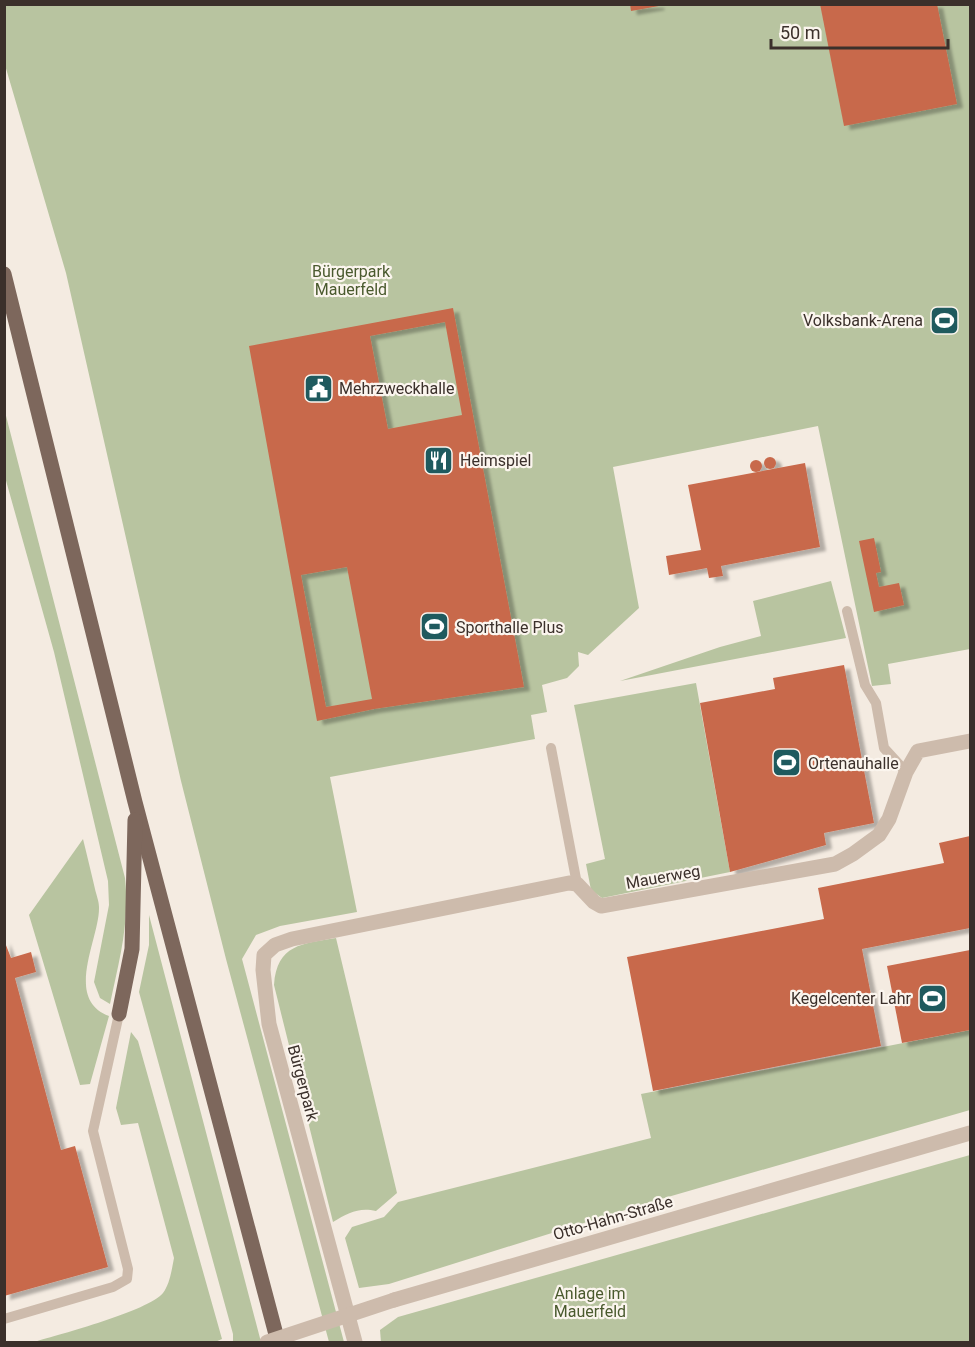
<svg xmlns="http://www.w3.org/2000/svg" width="975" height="1347" font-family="Roboto,sans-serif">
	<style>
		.green { fill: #b8c4a0 }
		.building { fill: #c8694b; fill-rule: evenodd; filter: url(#shadow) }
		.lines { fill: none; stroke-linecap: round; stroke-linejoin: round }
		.service { stroke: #cdbbac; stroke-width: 10 }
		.minor { stroke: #cdbbac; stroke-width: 15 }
		.primary { stroke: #7d675c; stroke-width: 15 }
		.minor-bridge { stroke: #cdbbac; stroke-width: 15 }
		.labels { text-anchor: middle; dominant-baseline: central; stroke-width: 4.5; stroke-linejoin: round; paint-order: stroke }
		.park-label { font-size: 16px; fill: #4a5a2e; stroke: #fbf5ee }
		.poi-label { font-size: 16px; fill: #3b302b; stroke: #fbf5ee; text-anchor: start }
		.street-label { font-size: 16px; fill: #3b302b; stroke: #fbf5ee }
	</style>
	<defs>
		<filter id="shadow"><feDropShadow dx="6" dy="4" stdDeviation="1.5" flood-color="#0004"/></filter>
	</defs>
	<rect width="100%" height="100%" fill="#f4ebe1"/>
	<!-- green -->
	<g class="green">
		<polygon points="5,5 970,5 970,649 888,664 891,684 872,686 818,426 613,467 639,608 588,655 578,652 579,666 567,678 542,685 547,712 531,715 535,739 330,777 357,912 280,926 256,935 242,959 344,1342 329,1342 226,959 181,781 66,273 5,65"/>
		<path d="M4 408 125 878C130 923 119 961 110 1004L100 998 94 982 109 905 108 881 54 652 5 477Z"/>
		<polygon points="831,581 846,638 620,681 720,647 761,636 753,601"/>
		<polygon points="696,683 730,872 602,898 591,890 586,864 605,859 574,705"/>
		<path d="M83 839C87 855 91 872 95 889 96 894 99 901 99 907 100 938 63 999 109 1016L90 1084 80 1085 29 915Z"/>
		<polygon points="149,915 261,1342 233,1342 233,1334 139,992 149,945"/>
		<path d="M336 938 397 1193 376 1211C359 1207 348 1213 333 1222L274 985C277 944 302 944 336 938Z"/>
		<polygon points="970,1030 970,1110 654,1201 389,1284 359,1288 345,1238 352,1227 384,1217 398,1202 651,1138 641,1094"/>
		<path d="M131 1032 138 1041 222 1339 215 1342H34C61 1334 148 1311 163 1293 170 1284 172 1268 174 1258L138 1123 121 1125 116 1108Z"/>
		<polygon points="970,1155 970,1342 381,1342 380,1330 398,1317"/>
	</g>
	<!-- building -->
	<g class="building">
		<polygon points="630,4 658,4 659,6 631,11"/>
		<polygon points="820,4 937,4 957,104 844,126"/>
		<path d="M453 308 524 687 374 709 317 721 249 346ZM445 322 462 415 388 429 370 336ZM347 567 372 699 326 707 301 575Z"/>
		<circle cx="770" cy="463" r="6"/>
		<circle cx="756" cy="466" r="6"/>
		<polygon points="805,463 820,547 721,566 723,576 709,578 707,568 669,575 666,556 701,550 688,485"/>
		<polygon points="874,538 881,572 876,573 879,587 899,583 904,605 874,612 859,541"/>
		<polygon points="844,665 874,823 824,833 826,845 730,872 700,703 775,689 773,678"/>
		<polygon points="970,836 970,928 862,949 881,1046 653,1091 627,957 824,919 818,888 944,863 939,843"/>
		<polygon points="4,940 11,958 31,952 36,972 15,978 61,1150 75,1146 108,1267 4,1296"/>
		<polygon points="970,950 970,1030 902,1043 887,966"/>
	</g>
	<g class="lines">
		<!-- service -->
		<g class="service">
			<polyline points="847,611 865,685 876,703 884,748 906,772"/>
			<polyline points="551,748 577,884"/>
			<polyline points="4,1319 113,1287 127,1279 128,1269 93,1131 119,1014"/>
		</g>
		<!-- minor -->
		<g class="minor">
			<polyline points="394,1300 970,1133"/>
			<polyline points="355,1342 269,1024 263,970 264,955 275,945 292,939 569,883 577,884 594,902 601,906 835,864 853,854 879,835 889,819 906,772 918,751 970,741"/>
		</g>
		<!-- primary -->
		<g class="primary">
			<polyline points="4,274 135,802 278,1342"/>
			<polyline points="119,1014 132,949 135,820"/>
		</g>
		<!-- minor-bridge -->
		<polyline class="minor-bridge" points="267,1342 394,1300"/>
	</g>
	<!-- icons -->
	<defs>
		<symbol id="stadium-square" viewBox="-11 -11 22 22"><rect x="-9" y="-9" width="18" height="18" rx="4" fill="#1f5a5e" stroke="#fbf5ee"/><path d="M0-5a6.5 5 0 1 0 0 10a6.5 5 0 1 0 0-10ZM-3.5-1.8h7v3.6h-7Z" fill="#fff"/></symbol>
		<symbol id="civic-square" viewBox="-11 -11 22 22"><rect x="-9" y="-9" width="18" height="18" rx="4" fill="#1f5a5e" stroke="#fbf5ee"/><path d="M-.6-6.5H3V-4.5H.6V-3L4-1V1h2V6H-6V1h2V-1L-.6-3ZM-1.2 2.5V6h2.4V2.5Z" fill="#fff"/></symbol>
		<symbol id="restaurant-square" viewBox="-11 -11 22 22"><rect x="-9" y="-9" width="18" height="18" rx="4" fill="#1f5a5e" stroke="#fbf5ee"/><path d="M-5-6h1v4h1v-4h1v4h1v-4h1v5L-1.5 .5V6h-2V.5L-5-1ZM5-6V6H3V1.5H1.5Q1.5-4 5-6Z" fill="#fff"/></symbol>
	</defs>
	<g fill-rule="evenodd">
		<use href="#stadium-square" x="928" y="304" width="33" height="33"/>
		<use href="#civic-square" x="302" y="372" width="33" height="33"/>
		<use href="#restaurant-square" x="422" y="444" width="33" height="33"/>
		<use href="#stadium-square" x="418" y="610" width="33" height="33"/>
		<use href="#stadium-square" x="770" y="746" width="33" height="33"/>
		<use href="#stadium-square" x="916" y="982" width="33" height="33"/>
	</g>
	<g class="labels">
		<!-- park labels -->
		<g class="park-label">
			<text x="351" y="271">Bürgerpark<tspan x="351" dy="18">Mauerfeld</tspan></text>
			<text x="590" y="1293">Anlage im<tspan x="590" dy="18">Mauerfeld</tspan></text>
		</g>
		<!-- poi labels -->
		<g class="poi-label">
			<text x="923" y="320" text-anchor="end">Volksbank-Arena</text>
			<text x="339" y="388">Mehrzweckhalle</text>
			<text x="460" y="460">Heimspiel</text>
			<text x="456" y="627">Sporthalle Plus</text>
			<text x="808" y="763">Ortenauhalle</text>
			<text x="911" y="998" text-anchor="end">Kegelcenter Lahr</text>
		</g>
		<!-- street labels -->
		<g class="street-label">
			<text transform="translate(663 877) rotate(-10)">Mauerweg</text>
			<text transform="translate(303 1083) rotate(75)">Bürgerpark</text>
			<text transform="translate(613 1218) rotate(-16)">Otto-Hahn-Straße</text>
		</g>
	</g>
	<!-- border -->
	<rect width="975" height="1347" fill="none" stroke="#3b302b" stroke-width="12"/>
	<!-- scale -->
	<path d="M771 39v9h177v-9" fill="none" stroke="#3b302b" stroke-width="3"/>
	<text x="780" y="39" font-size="18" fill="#3b302b" stroke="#fbf5ee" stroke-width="4.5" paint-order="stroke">50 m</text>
</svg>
